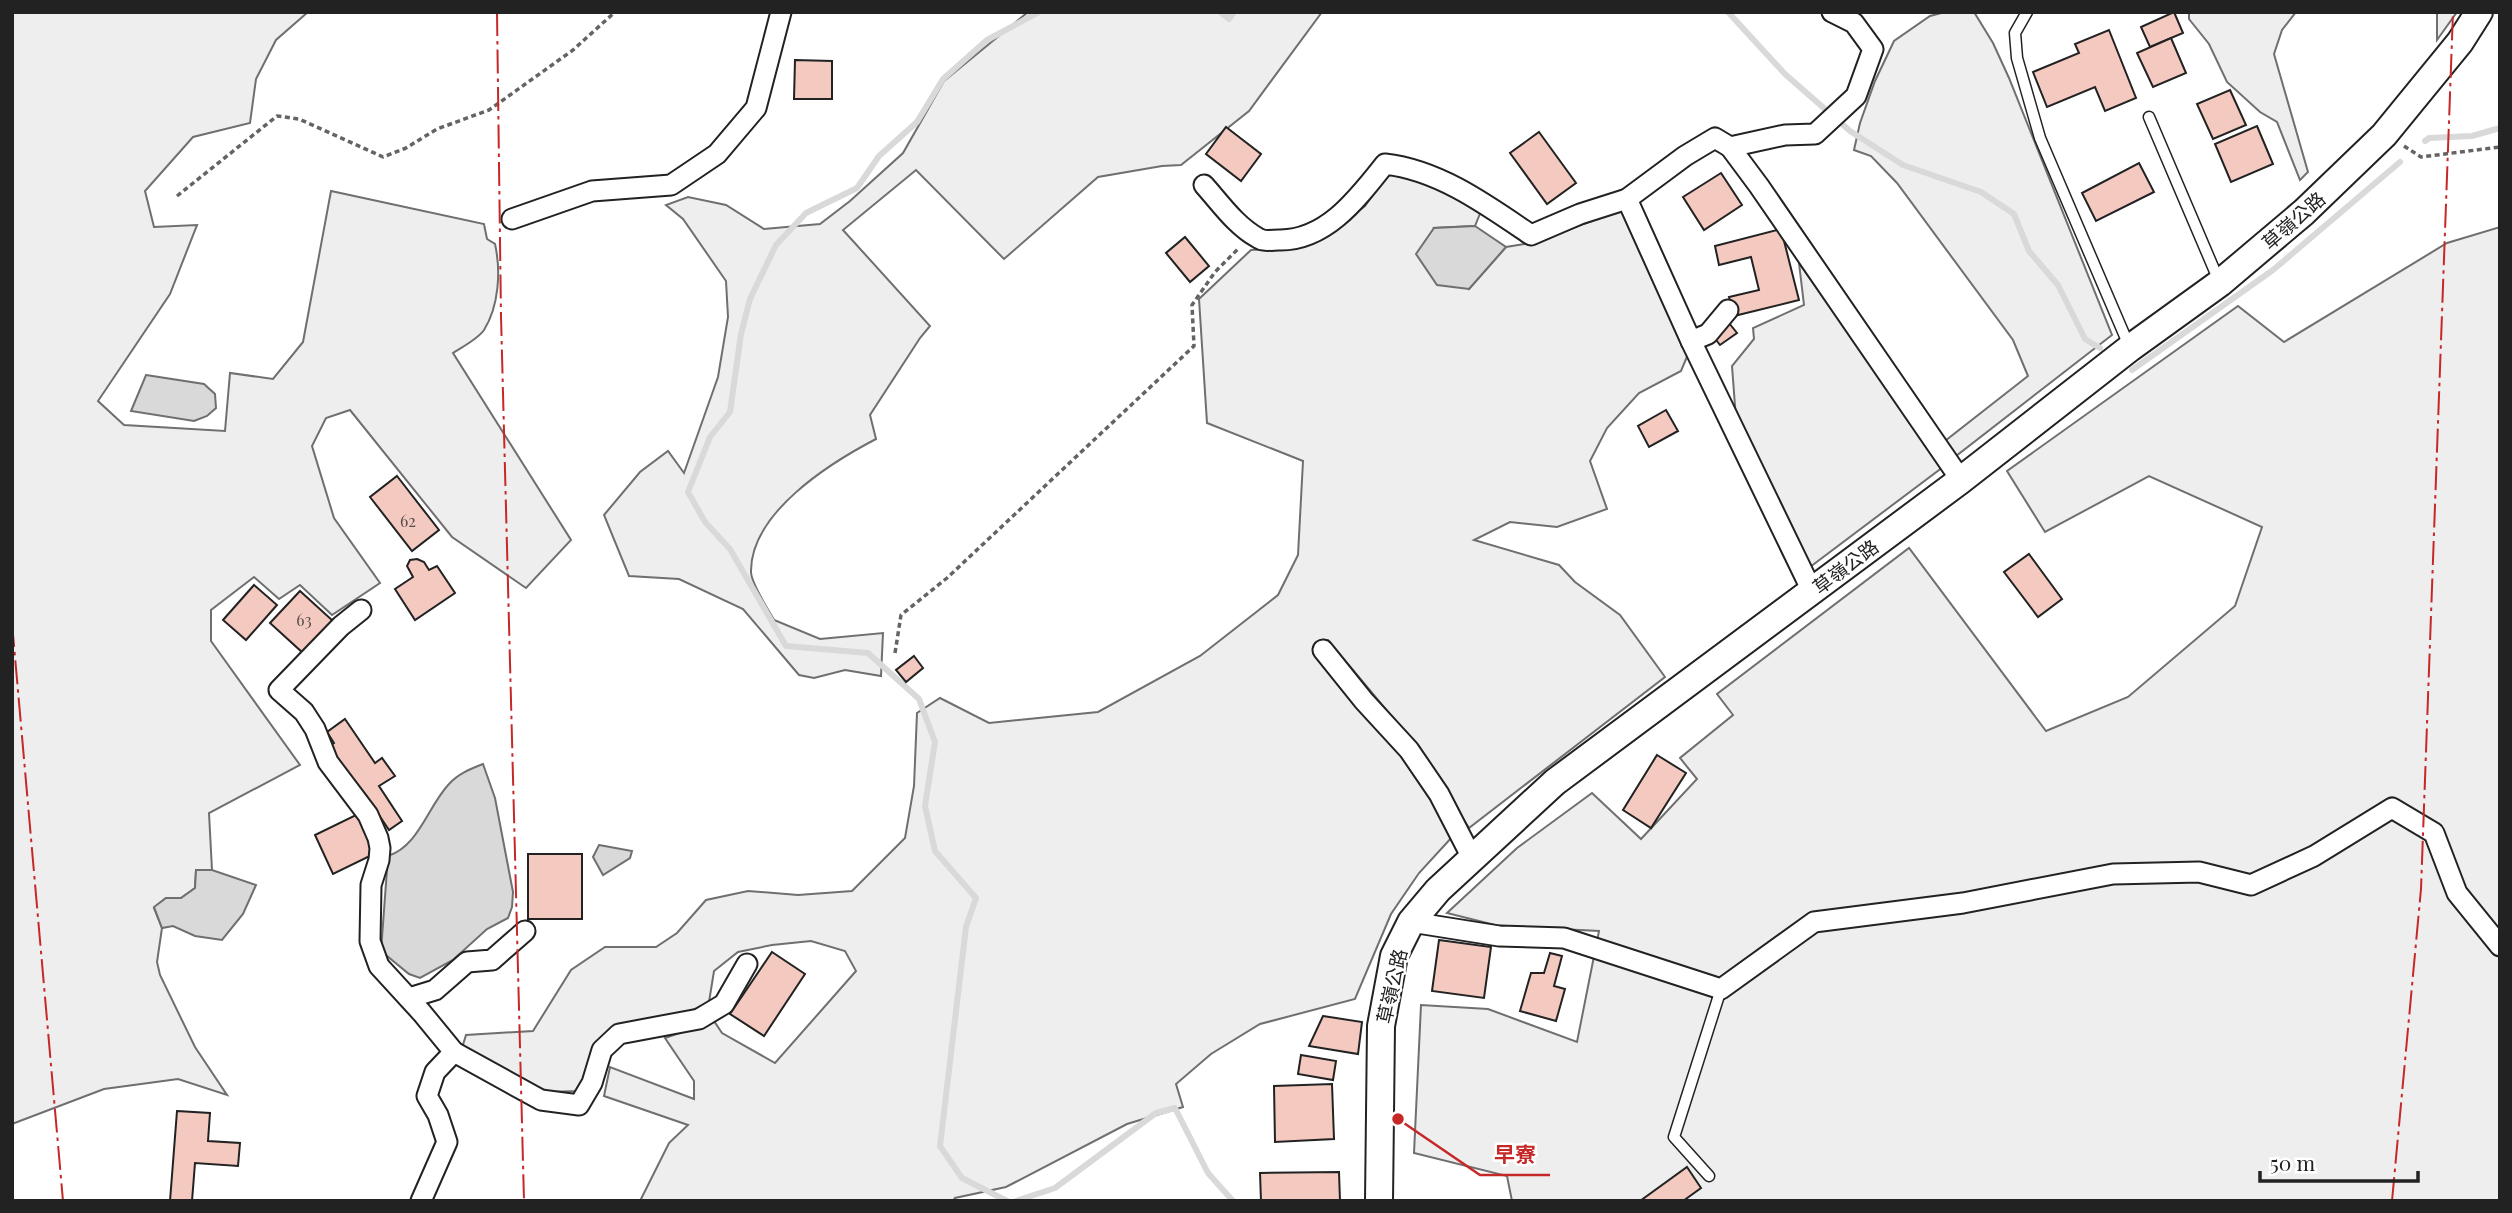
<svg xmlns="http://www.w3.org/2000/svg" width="2512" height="1213" font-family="'Playfair Display','Noto Sans TC',serif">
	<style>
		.green { fill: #eee; stroke: #6f6f6f; stroke-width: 2 }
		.water { fill: #d9d9d9; stroke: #6f6f6f; stroke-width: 2 }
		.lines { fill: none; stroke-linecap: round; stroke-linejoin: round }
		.stream { stroke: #d9d9d9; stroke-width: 6 }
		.building { fill: #f3c9c0; stroke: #222; stroke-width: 2 }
		.lane-casing { stroke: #222; stroke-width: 13 }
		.street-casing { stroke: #222; stroke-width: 23 }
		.secondary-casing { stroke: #222; stroke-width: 30 }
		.path { stroke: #646464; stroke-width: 3.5; stroke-dasharray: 5 3.5; stroke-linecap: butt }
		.lane { stroke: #fff; stroke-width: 10 }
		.street { stroke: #fff; stroke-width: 19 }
		.secondary { stroke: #fff; stroke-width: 26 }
		.power { stroke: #c62828; stroke-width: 2; stroke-dasharray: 24 5 3.5 5; stroke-linecap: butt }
		.labels { text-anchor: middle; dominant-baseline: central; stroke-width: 5; stroke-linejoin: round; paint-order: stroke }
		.number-label { font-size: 16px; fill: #564c4a }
		.street-label { font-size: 19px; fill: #222; stroke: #fff }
		.leader { fill: none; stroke: #c62828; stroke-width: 2.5 }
		.callout-dot { fill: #c62828; stroke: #fff; stroke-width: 2.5 }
		.callout-label { font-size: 21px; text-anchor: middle; font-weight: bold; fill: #c62828; stroke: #fff; stroke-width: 5; stroke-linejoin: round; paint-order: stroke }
	</style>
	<rect width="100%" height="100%" fill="#fff"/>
	<!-- green -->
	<g class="green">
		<path d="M12 12H308L276 40 256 79 250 123 193 137 145 191 154 227 197 225 170 294 98 401 124 425 225 431 230 373 273 379 303 342 331 191 484 224 487 239 495 244C501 271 499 306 484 330 478 339 462 347 453 353L571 540 526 588 452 537 350 410 326 418 312 446 334 518 380 583 332 615 300 585 279 599 254 577 211 610V641L300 765 209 813 212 870H196L195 888 181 898H166L154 908 162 928 157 962 160 975 195 1047 227 1095 178 1079 104 1089 12 1124Z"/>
		<path d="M1028 12H1322L1249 111 1181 165 1162 166 1098 177 1004 259 916 170 843 230 930 326 920 338 870 415 876 439C830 463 750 513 751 572 751 583 768 609 774 620L820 639 883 633 881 676 845 670 814 678 799 675 743 609 679 579 629 576 604 515 640 472 668 451 684 473 718 377 728 317 726 281 683 219 666 205 688 197 726 205 764 229 820 224 850 201 903 153 944 81Z"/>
		<polygon points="1945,12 1974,12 1993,43 2009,78 2112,335 1956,456 1945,441 2028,376 2013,340 1897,183 1871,156 1854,150 1860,123 1875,81 1894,41 1930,16"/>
		<polygon points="2189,12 2296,12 2282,30 2274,54 2308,172 2300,180 2277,122 2260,112 2227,82 2209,44 2189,19"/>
		<polygon points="2437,12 2457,12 2437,40"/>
		<polygon points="1386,175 1414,177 1481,211 1475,226 1434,228 1469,289 1506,247 1531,243 1628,208 1694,340 1681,371 1639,393 1607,428 1590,461 1607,509 1557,527 1510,522 1474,540 1559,565 1575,582 1620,615 1665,677 1469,828 1415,744 1328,640 1316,643 1321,660 1423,782 1453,836 1419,873 1391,914 1355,999 1260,1024 1211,1054 1176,1084 1183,1107 1127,1124 1006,1187 955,1198 953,1201 640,1201 669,1143 688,1125 604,1096 610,1067 694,1099 694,1081 665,1038 714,1021 722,1033 775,1063 856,971 845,951 811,941 772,945 738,952 714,971 709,1002 685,1014 635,1021 614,1030 576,1091 550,1092 534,1086 462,1048 466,1035 533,1031 571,970 605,947 656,947 677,933 706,900 748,891 798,895 852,891 905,838 914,786 917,713 940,698 989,723 1098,712 1200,656 1278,595 1298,555 1303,461 1207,423 1199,299 1251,250 1282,248 1318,241 1365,206"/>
		<polygon points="2500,227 2500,1201 1512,1201 1507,1176 1414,1153 1421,1005 1488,1009 1577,1042 1599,931 1499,926 1447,913 1517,848 1592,793 1641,839 1697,779 1680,758 1733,715 1717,694 1909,548 2046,731 2128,697 2235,606 2262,527 2149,476 2045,532 2007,471 2238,306 2284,342 2447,243"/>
		<polygon points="1799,263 1943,467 1810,567 1736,419 1732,366 1754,339 1753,328 1804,305"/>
	</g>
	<!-- water -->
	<g class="water">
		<polygon points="1475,226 1506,247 1469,289 1437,285 1416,254 1434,228"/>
		<polygon points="146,375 204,384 215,394 216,408 207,416 194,421 131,411"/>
		<path d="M483 764 495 798 513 892 512 907 508 918 487 929 453 960 420 978 409 974 381 951 388 856C419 846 428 806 449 784 458 774 470 769 483 764Z"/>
		<polygon points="599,845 632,851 630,858 603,875 593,857"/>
		<polygon points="196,870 212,870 256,885 243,914 222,940 195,936 173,926 162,928 154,907 166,898 181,898 195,888"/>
	</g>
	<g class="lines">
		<!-- stream -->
		<g class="stream">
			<polyline points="1220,12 1229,19 1234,12"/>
			<polyline points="1728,12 1785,74 1850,131 1903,165 1981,192 2014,214 2029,251 2058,285 2085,339 2100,348"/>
			<polyline points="2425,141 2429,138 2472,136 2500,128"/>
			<polyline points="2132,370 2273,270 2400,162"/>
			<polyline points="1007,1201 962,1178 940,1146 966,927 976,898 935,851 925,806 935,742 919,699 868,653 786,646 730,549 705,522 688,492 710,437 730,412 741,334 750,299 776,245 806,213 857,188 879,156 917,122 943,79 987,40 1039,12"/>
			<polyline points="1016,1201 1055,1188 1156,1113 1175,1108 1208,1173 1233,1201"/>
		</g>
	</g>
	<!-- building -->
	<g class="building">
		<polygon points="2174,12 2183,33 2150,47 2141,27"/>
		<polygon points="2109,30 2136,98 2105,111 2095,87 2047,107 2033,72 2079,53 2075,44"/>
		<polygon points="2171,38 2186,73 2153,87 2137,53"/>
		<polygon points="795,60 832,61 832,99 794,99"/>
		<polygon points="2230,90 2246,125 2213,139 2197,104"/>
		<polygon points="2257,126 2273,164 2231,182 2215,144"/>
		<polygon points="1226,127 1261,154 1241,181 1206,154"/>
		<polygon points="1539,132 1576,183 1547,204 1510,153"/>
		<polygon points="2139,163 2154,192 2096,221 2082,193"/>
		<polygon points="1721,173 1742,205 1704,230 1683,197"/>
		<polygon points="1781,229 1799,300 1734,316 1729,297 1759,290 1751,257 1719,265 1715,246"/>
		<polygon points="1185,237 1209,266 1190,282 1166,253"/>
		<polygon points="1725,318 1737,333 1720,345 1709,331"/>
		<polygon points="1666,410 1678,431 1649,447 1638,426"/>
		<polygon points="397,476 439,530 412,551 370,497"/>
		<polygon points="2029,554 2062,599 2038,617 2004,572"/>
		<polygon points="417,559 424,562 429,570 437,566 455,593 415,620 395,589 413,577 407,566 410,560"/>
		<polygon points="254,585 277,605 246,640 223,620"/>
		<polygon points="300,591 333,621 303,653 270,623"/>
		<polygon points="914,656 923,668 906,682 896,670"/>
		<polygon points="345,719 375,763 382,758 395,776 379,786 402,821 389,830 365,794 362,797 328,747 334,743 327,732"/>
		<polygon points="1657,755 1686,773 1651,828 1623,810"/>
		<polygon points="358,814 376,853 333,874 315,835"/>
		<rect x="528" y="854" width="54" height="65"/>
		<polygon points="1439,940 1491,947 1484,998 1432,991"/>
		<polygon points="772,952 805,974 764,1036 730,1014"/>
		<polygon points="1550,953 1562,956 1554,986 1565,989 1556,1021 1520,1011 1531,973 1544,973"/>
		<polygon points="1323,1016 1362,1022 1358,1054 1309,1046"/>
		<polygon points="1301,1055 1336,1061 1333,1080 1298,1074"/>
		<polygon points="1332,1084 1334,1139 1275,1142 1274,1086"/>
		<polygon points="177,1111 210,1113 208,1141 240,1143 238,1166 195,1163 192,1201 170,1201"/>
		<polygon points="1687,1167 1701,1188 1683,1201 1640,1201"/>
		<polygon points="1339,1172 1340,1201 1261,1201 1260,1173"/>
	</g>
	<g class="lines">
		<defs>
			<g id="lane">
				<polyline points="2027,12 2015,33 2017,58 2040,138 2130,348"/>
				<polyline points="2149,117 2219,281"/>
				<polyline points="1709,1176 1674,1137 1721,989"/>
			</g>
			<g id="street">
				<polyline points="1832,12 1854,23 1873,49 1856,96 1815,134 1785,135 1730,147 1759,186 1961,480"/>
				<path d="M1204 185C1221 204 1236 226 1258 238 1264 242 1272 240 1279 240 1326 241 1358 198 1385 164 1439 170 1487 205 1531 235L1580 214 1627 199 1685 156 1715 138 1730 147"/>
				<polyline points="1627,199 1691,341 1812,591"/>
				<polyline points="512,219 592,191 671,185 717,154 756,108 781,12"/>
				<polyline points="1691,341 1708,334 1728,310"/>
				<polyline points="361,610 341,626 279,690 304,712 315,729 328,762 368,815 378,838 380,848 379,860 371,885 370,941 379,966 422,1013 454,1052 435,1072 427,1096 438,1115 447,1142 421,1201"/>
				<polyline points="1323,650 1364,701 1409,750 1439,794 1472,858"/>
				<polyline points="1411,922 1499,936 1564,938 1721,989 1814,922 1963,903 2113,874 2199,872 2251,885 2314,856 2392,808 2434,833 2457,893 2500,946"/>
				<polyline points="409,998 435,990 467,962 492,960 525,931"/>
				<polyline points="454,1052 541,1100 579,1105 592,1083 602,1050 619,1034 699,1019 724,1004 747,964"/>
			</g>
			<polyline id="secondary" points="1379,1201 1381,1026 1394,956 1411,922 1438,890 1555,782 1961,480 2130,348 2220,283 2304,212 2384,135 2460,42 2479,12"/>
		</defs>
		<!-- lane casing -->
		<use href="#lane" class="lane-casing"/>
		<!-- street casing -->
		<use href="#street" class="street-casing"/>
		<!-- secondary casing -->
		<use href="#secondary" class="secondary-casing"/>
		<!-- path -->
		<g class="path">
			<polyline points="2404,146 2421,157 2500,147"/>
			<polyline points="177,196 277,116 299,119 383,157 406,148 437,129 489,110 573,50 615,12"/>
			<polyline points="895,653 901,615 947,578 1194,346 1192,305 1215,272 1239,248"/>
		</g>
		<!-- lane -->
		<use href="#lane" class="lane"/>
		<!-- street -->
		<use href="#street" class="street"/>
		<!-- secondary -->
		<use href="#secondary" class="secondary"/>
		<!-- power -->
		<g class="power">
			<polyline points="497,12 501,316 524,1201"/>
			<polyline points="12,623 63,1201"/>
			<polyline points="2392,1201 2421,889 2453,12"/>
		</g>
	</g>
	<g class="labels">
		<!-- number labels -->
		<g class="number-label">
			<text x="408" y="520">62</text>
			<text x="304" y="619">63</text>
		</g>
		<!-- street labels -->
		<g class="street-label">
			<text transform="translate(2293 220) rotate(-41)">草嶺公路</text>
			<text transform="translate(1845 566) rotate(-37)">草嶺公路</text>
			<text transform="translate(1391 986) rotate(-77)">草嶺公路</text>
		</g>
	</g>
	<!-- callouts -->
	<path class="leader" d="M1398 1119L1480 1175H1550"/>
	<circle class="callout-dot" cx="1398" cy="1119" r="7"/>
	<g class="callout-label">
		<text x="1515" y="1162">早寮</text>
	</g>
	<!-- border -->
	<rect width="2512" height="1213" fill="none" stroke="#222222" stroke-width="28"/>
	<!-- scale -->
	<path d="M2260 1171v10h158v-10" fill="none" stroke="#222222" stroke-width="3.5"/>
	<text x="2270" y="1171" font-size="21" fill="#222222" stroke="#ffffff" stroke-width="5" paint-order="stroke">50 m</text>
</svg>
